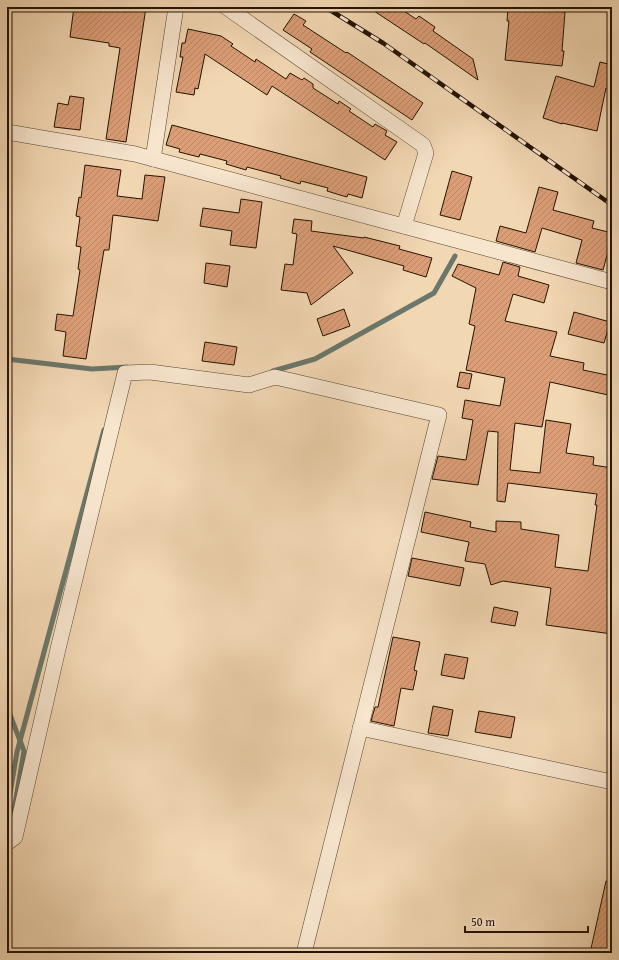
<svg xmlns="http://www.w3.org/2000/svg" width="619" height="960" font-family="'Gentium Book Plus',serif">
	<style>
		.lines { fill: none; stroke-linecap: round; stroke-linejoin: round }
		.stream { stroke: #6b776a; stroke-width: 5 }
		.building { fill: url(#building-hatch); stroke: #231301 }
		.minor-casing { stroke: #57442e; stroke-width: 16 }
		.minor { stroke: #f7e5ce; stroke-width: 15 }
		.rail-casing { stroke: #231301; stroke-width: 4.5 }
		.rail { stroke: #f7e5ce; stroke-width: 3; stroke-dasharray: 9; stroke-linecap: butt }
	</style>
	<defs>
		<pattern id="building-hatch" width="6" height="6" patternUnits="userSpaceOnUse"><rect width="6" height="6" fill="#dc9e77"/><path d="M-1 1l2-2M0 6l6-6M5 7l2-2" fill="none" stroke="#bc8765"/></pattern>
	</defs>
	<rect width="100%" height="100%" fill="#f2d7b3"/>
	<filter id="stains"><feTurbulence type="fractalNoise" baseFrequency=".005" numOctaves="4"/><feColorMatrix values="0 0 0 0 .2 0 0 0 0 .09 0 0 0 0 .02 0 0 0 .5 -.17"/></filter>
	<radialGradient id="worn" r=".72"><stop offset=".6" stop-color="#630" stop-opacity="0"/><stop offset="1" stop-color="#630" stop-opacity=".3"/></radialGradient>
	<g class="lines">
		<!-- stream -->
		<g class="stream">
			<polyline points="7,359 92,369 127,367"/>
			<polyline points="273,371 315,359 434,293 455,256"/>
			<polyline points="7,707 24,751 14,810"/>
			<polyline points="7,811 17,752 104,430"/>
		</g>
	</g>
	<!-- building -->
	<g class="building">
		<polygon points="74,7 146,7 126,142 106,139 120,48 109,46 109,43 70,37"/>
		<polygon points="368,7 398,7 416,19 419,16 435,27 433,31 473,59 478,80 425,43 424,44"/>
		<polygon points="508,7 565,12 562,51 564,51 562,66 505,60 509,21 507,21"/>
		<polygon points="294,14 306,21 303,25 346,53 347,52 423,103 412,120 310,52 312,49 283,30"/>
		<polygon points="188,29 221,36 233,44 231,46 255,62 256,59 286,79 290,73 302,80 304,78 313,84 313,88 338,104 339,101 351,109 349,111 373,127 375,124 387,131 385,135 397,142 385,160 272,86 267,95 205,54 198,89 195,88 194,95 176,92 183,57 180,57 182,43 185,43"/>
		<polygon points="600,62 612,65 612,75 609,89 606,88 597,131 562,123 562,124 543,118 556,76 594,87"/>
		<polygon points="70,96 84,98 80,130 54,127 58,103 68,105"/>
		<polygon points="172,125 367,177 362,198 348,194 347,197 340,195 327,191 328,188 301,181 300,184 280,178 281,176 247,167 246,170 226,164 227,161 200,154 199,157 179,152 180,149 166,145"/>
		<polygon points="85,165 121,170 117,196 142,199 145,175 165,177 158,221 113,215 109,250 104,250 86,359 63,356 66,332 55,330 57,314 73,316 80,270 78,269 81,247 76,246 80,217 76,216 79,197 81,198"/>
		<polygon points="452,171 472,177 460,220 440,215"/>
		<polygon points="539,187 558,192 553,210 594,221 592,228 612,233 612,249 609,248 603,270 576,263 582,240 542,228 535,252 496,241 500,226 526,233"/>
		<polygon points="241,199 262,202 256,248 230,245 232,231 200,226 203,208 239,213"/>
		<polygon points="294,219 312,221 311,231 364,238 364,237 400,246 399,249 432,258 426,277 403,270 404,266 333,246 353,273 311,305 307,293 281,290 285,264 293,265 297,234 292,233"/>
		<polygon points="503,262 520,267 518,276 549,285 544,303 513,294 505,321 557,332 550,356 584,363 583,370 612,376 608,395 550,382 542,427 515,423 510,470 540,473 546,420 571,424 566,453 594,457 593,465 612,468 612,593 609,616 612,617 612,634 546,625 551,588 503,581 491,585 485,564 465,561 469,542 421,532 425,512 471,522 470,527 496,532 496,521 521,522 521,529 559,535 555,567 588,571 597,505 595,505 597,494 508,483 505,502 497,501 498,432 488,431 478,485 432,479 438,456 466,460 473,420 462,418 465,400 500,406 505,378 466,370 475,326 469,324 476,288 452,276 458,264 499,275"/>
		<polygon points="206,263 230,266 227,287 204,283"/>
		<polygon points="344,309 350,326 323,336 317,319"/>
		<polygon points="574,312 610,322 604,343 568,334"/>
		<polygon points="205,342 237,347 234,365 202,361"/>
		<polygon points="460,372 472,374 469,389 457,387"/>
		<polygon points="412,558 464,568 460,586 408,576"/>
		<polygon points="494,607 518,612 515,626 491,622"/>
		<polygon points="393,637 420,642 414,670 417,671 413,690 401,688 394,726 371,721 375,707 378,707"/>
		<polygon points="445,654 468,658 464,679 441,675"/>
		<polygon points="433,706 453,710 448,736 428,733"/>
		<polygon points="479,711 515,717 511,738 475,732"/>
		<polygon points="606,881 612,882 612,953 590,953"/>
	</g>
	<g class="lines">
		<defs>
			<g id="minor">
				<polyline points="226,7 423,145 426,153 404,226"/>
				<polyline points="7,132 135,154 612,282"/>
				<polyline points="153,159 176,7"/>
				<polyline points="360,728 612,782"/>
				<polyline points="7,843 15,837 58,649 125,373 150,372 249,385 275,377 439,415 304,953"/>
			</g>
		</defs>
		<!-- minor casing -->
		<use href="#minor" class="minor-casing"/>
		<!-- minor -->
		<use href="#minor" class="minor"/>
		<defs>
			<polyline id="rail" points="325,7 383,43 612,205"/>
		</defs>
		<!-- rail casing -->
		<use href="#rail" class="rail-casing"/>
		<!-- rail -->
		<use href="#rail" class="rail"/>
	</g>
	<!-- margin -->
	<rect width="619" height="960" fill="none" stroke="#f2d7b3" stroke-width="24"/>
	<rect x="8" y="8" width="603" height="944" fill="none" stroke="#231301" stroke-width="2"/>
	<rect x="12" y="12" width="595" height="936" fill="none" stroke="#231301"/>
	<!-- scale -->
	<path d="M465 926v6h123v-6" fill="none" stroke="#231301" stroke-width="2"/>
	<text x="471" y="926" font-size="12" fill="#231301" stroke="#f7e5ce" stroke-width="3" paint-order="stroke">50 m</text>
	<rect width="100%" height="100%" filter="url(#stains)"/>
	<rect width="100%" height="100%" fill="url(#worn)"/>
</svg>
